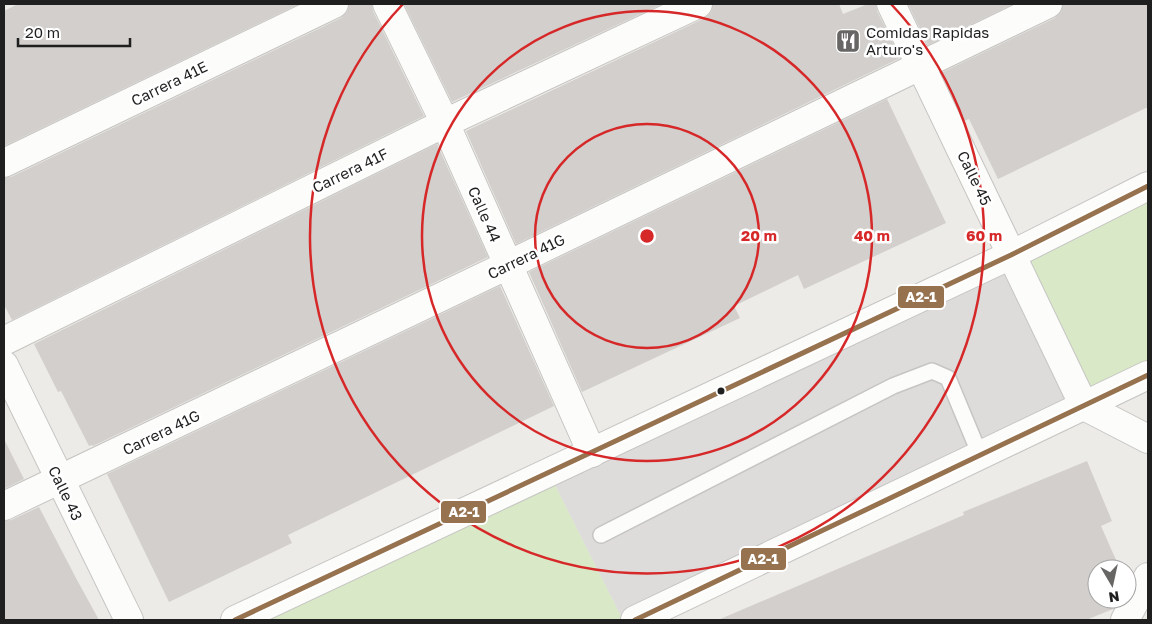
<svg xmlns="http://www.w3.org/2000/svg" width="1152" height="624" font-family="'Golos Text',sans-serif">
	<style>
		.grass { fill: #d9e9c7 }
		.parking { fill: #dddcdb }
		.building { fill: #d2cfcc }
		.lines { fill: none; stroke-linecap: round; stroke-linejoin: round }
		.service-casing { stroke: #c6c5c3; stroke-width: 18 }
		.minor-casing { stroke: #c6c5c3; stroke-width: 30 }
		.tertiary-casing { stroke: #c6c5c3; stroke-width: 30 }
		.service { stroke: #fcfcfb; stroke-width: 15 }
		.minor { stroke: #fcfcfb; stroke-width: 28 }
		.tertiary { stroke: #fcfcfb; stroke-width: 28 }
		.bus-1-casing { stroke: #fff; stroke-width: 9 }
		.bus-1 { stroke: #96724f; stroke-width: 5 }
		.ring { fill: none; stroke: #d62828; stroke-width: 2.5 }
		.bus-dot { fill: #1f1f1f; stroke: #fff; stroke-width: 2 }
		.labels { text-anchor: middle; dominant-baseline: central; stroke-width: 5; stroke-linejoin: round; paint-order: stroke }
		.poi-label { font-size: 15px; fill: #1f1f1f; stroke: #fff; text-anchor: start }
		.street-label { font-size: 15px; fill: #1f1f1f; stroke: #fff }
		.centre { fill: #d62828; stroke: #fff; stroke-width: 2.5 }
		.ring-label { font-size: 15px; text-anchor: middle; font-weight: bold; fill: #d62828; stroke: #fff; stroke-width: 5; stroke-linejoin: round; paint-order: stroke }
		.line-badge { stroke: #fff; stroke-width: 2 }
		.badge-label { font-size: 14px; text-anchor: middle; font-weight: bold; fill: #fff }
	</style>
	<rect width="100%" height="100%" fill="#edebe7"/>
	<!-- grass -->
	<g class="grass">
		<polygon points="1148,188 1148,373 1084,406 1011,255"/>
		<polygon points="549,473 623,620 235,620"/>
	</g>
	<!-- parking -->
	<polygon class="parking" points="1011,255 1084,406 623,620 549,473"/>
	<!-- building -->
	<g class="building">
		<polygon points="18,4 299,4 4,146 4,11"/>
		<polygon points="349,4 372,4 373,11 424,116 12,320 4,305 4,178 11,177 341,18 347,12"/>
		<polygon points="404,4 662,4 452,102"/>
		<polygon points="713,4 839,4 843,14 868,4 876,4 877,11 900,58 516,244 466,131 705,18 711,12"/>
		<polygon points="908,4 1011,4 1011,5 928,45"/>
		<polygon points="1063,4 1148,4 1148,107 998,179 969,119 964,121 941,73 1055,18 1061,12"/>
		<polygon points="887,99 946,223 804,289 798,275 734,306 740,318 582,392 529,272"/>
		<polygon points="437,144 488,257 93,446 92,445 89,446 61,391 58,392 34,344"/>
		<polygon points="500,286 554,406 288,535 292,543 169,602 107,474"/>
		<polygon points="4,439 24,479 4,489"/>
		<polygon points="1087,461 1112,521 1101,526 1120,569 1097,569 1097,599 1119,599 1113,609 1086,620 718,620 964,515 963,512"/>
		<polygon points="39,507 77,580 99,620 4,620 4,521 11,520"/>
	</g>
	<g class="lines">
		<defs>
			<polyline id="service" points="601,535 893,386 932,371 948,378 980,455"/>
			<g id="minor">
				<polyline points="387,4 445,123 592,453"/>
				<polyline points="891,4 1084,406 1148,439"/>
				<polyline points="4,163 334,4"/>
				<polyline points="4,341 445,123 698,4"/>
				<polyline points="4,365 129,620"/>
				<polyline points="4,506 508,265 1048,4"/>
				<polyline points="1125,620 1148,577"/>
			</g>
			<g id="tertiary">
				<polyline points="235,620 1011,255 1148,186"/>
				<polyline points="635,620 1148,375"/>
			</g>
		</defs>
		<!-- service casing -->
		<use href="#service" class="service-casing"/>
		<!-- minor casing -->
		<use href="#minor" class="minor-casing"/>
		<!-- tertiary casing -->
		<use href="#tertiary" class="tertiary-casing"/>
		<!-- service -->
		<use href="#service" class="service"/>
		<!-- minor -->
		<use href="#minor" class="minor"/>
		<!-- tertiary -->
		<use href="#tertiary" class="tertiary"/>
		<defs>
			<g id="bus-1">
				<polyline points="235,620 1011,255 1148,186"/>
				<polyline points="635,620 1148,375"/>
			</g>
		</defs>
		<!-- bus-1 casing -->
		<use href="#bus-1" class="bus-1-casing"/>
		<!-- bus-1 -->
		<use href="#bus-1" class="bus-1"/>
	</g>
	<!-- distance rings -->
	<g class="ring">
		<circle cx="647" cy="236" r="112"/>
		<circle cx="647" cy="236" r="225"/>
		<path d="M891 4A337 337 0 1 1 403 4"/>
	</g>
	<!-- icons -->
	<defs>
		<symbol id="restaurant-square" viewBox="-11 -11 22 22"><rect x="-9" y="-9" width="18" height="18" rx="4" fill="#676665" stroke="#fff"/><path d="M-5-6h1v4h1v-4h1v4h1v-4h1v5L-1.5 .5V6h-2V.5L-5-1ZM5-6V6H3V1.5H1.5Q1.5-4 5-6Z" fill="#fff"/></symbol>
	</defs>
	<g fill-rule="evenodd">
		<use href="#restaurant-square" x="834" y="27" width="28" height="28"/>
	</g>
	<!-- markers -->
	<circle class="bus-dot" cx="721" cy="391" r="4.5"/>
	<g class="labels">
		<!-- poi labels -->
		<g class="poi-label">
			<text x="866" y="32">Comidas Rapidas<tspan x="866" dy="17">Arturo's</tspan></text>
		</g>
		<!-- street labels -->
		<g class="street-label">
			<text transform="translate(169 83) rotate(-26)">Carrera 41E</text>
			<text transform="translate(350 170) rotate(-26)">Carrera 41F</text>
			<text transform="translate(975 178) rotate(64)">Calle 45</text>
			<text transform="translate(485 214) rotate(66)">Calle 44</text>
			<text transform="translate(526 256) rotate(-26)">Carrera 41G</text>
			<text transform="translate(161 432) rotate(-26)">Carrera 41G</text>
			<text transform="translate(66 493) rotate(64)">Calle 43</text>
		</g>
	</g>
	<circle cx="647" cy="236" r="8" class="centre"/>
	<g class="ring-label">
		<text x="759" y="241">20 m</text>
		<text x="872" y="241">40 m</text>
		<text x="984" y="241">60 m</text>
	</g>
	<g class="line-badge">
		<rect x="897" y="285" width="48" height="24" rx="5" fill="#96724f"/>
		<rect x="440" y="500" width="47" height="24" rx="5" fill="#96724f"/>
		<rect x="740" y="547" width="47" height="24" rx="5" fill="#96724f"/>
	</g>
	<g class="badge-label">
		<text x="921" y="302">A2-1</text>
		<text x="464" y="517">A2-1</text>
		<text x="763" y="564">A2-1</text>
	</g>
	<!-- border -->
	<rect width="1152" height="624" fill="none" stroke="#1f1f1f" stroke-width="10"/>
	<!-- north arrow -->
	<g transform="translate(1112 584) rotate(171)"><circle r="24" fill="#ffffff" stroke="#a5a5a5"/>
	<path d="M0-4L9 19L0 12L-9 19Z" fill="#676665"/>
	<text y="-8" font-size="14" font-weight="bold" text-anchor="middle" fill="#1f1f1f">N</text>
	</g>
	<!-- scale -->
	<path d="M18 38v8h112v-8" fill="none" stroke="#1f1f1f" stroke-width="2.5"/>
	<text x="25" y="38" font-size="15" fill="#1f1f1f" stroke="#ffffff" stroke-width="4" paint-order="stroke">20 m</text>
</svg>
